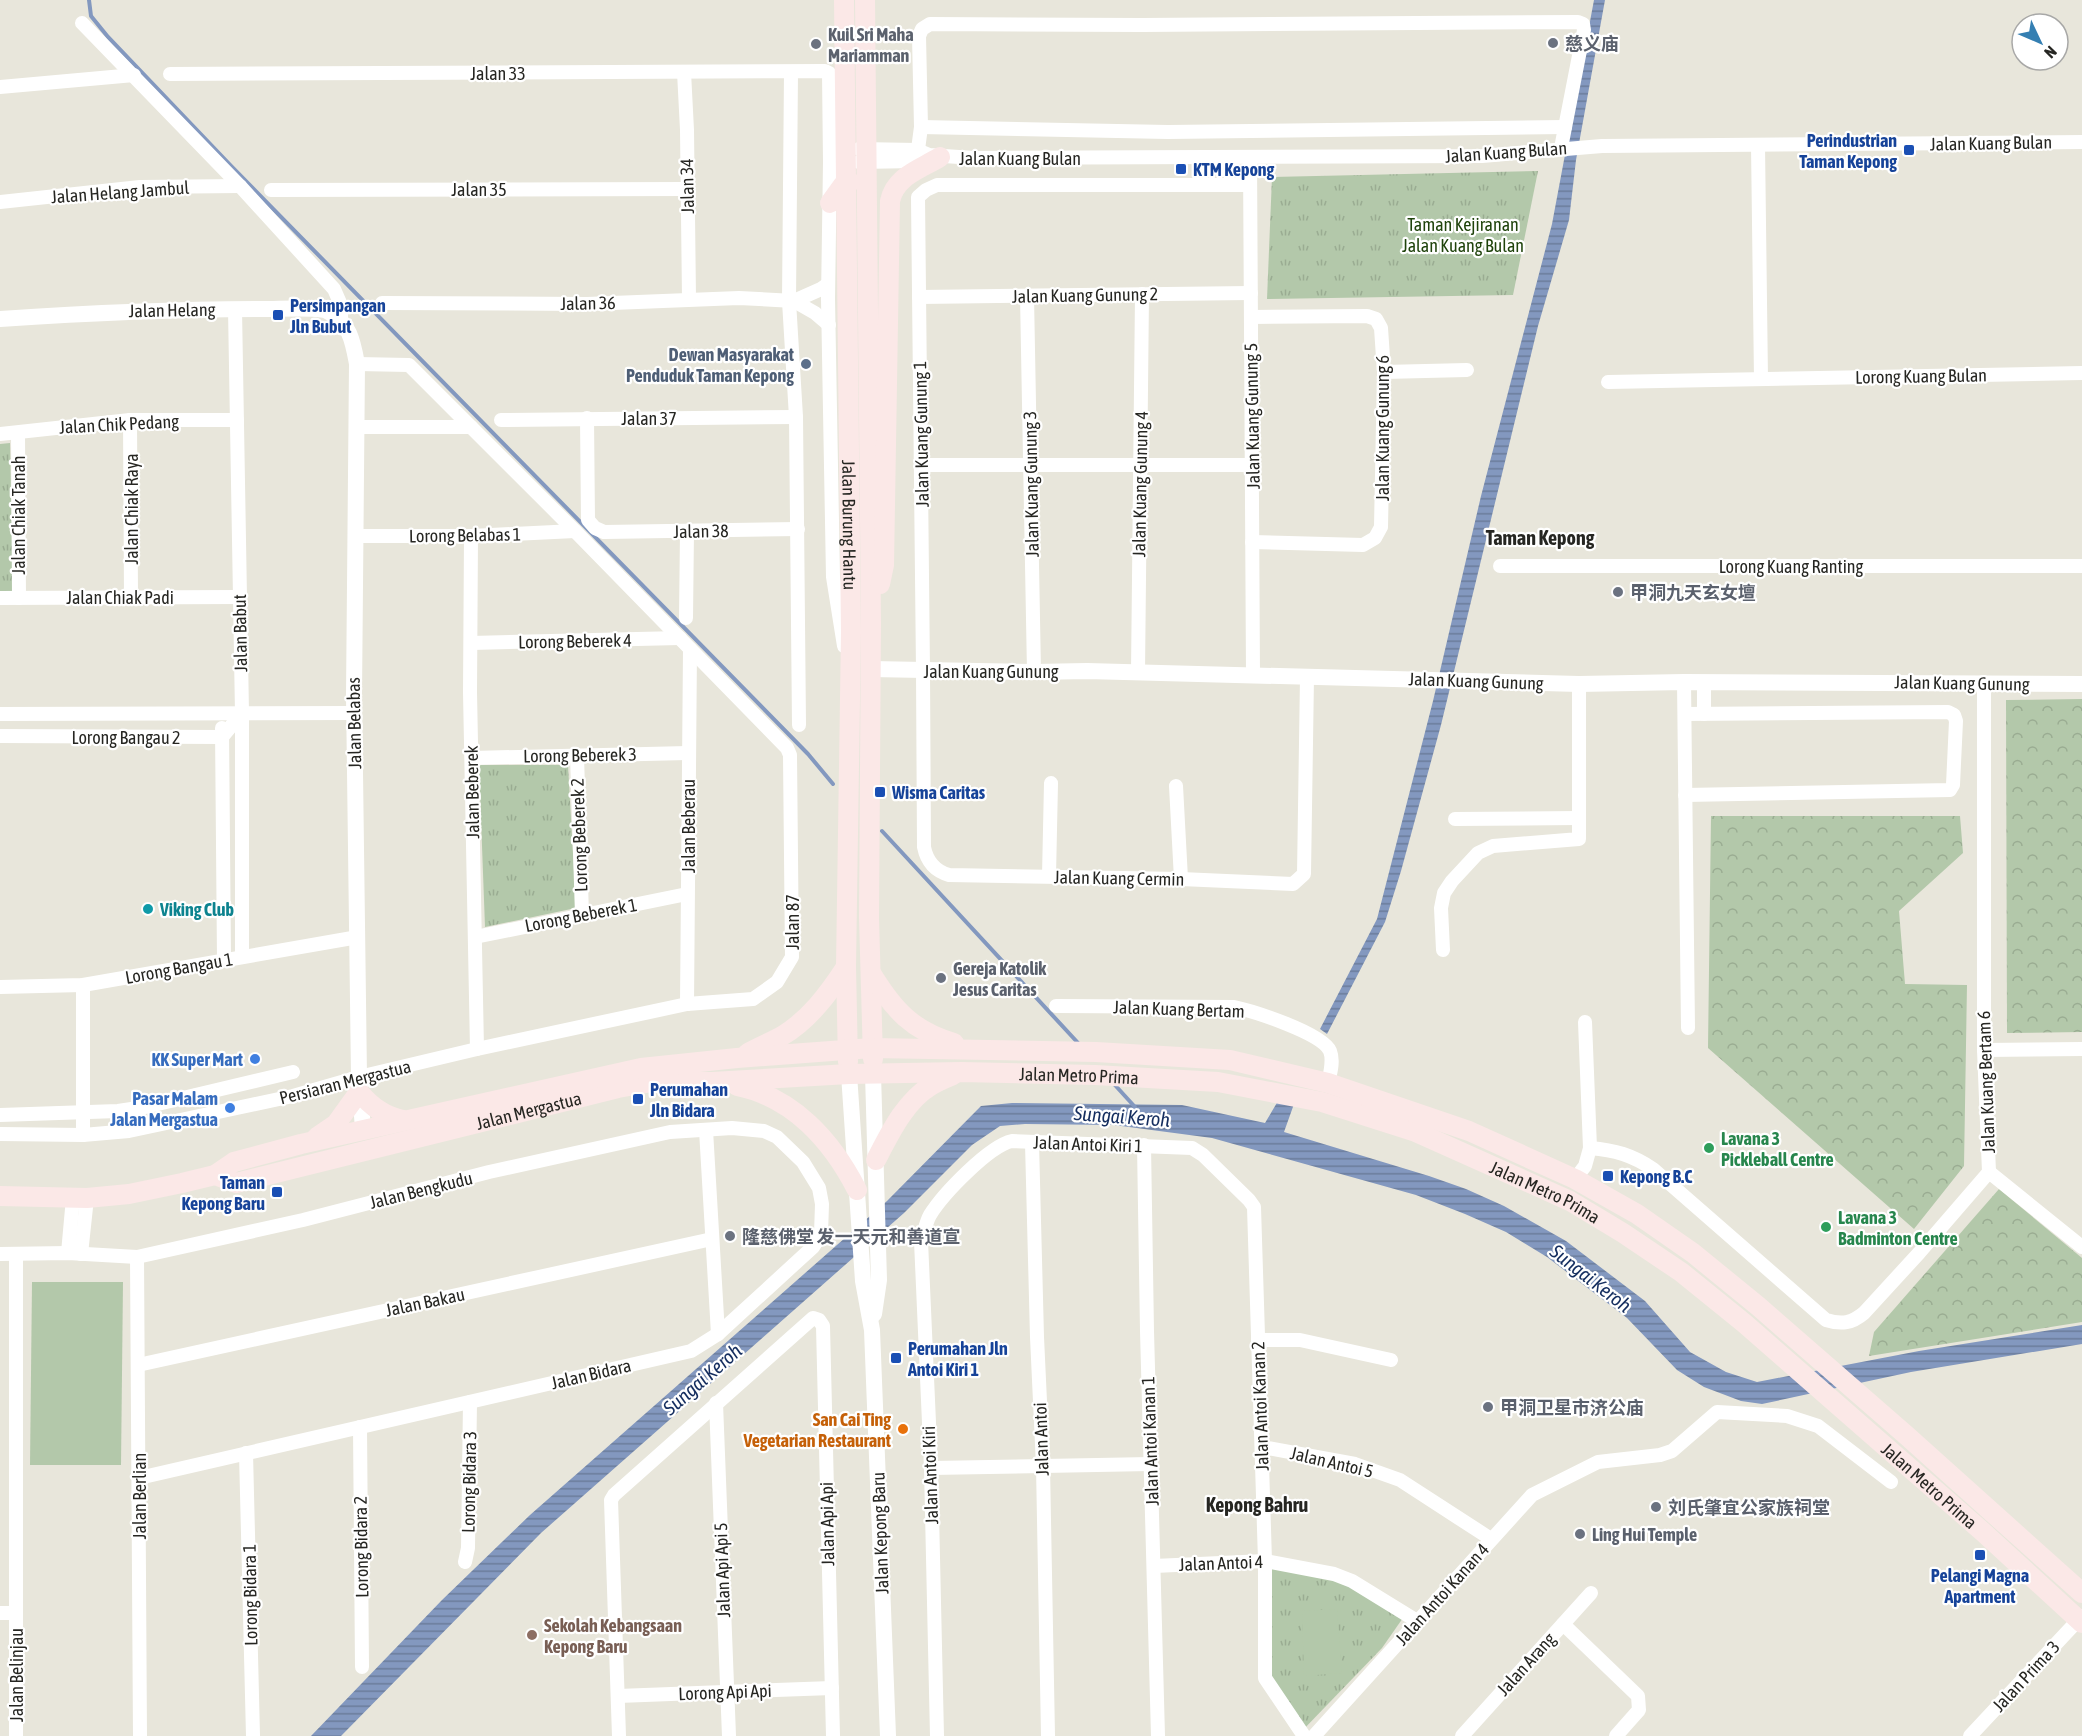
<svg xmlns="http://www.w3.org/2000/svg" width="2082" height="1736" font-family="'Asap Condensed','Noto Sans SC',sans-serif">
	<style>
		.forest { fill: url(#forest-crowns) }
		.park { fill: url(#park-tufts) }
		.pitch { fill: #b3c8aa }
		.water { fill: url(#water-rules) }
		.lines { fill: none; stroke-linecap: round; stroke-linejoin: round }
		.stream { stroke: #8398bf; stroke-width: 4 }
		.minor { stroke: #fff; stroke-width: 14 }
		.tertiary { stroke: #fff; stroke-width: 16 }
		.secondary { stroke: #fbe8e7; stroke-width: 20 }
		.worship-dot { fill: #6b7280; stroke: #fff; stroke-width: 2 }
		.transit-dot { fill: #1a4fb4; stroke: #fff; stroke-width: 2 }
		.service-dot { fill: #5c6f8a; stroke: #fff; stroke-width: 2 }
		.culture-dot { fill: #0f9aa8; stroke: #fff; stroke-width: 2 }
		.shop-dot { fill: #3f7fe0; stroke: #fff; stroke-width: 2 }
		.leisure-dot { fill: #2e9e5b; stroke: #fff; stroke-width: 2 }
		.food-dot { fill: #e8710a; stroke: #fff; stroke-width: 2 }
		.education-dot { fill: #8d6e63; stroke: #fff; stroke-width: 2 }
		.labels { text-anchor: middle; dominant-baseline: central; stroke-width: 4.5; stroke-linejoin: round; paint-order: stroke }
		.worship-label { font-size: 18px; font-weight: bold; fill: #5b616d; stroke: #fff; text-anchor: start }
		.street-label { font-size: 18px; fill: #262622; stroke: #fff }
		.transit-label { font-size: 18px; font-weight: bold; fill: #164399; stroke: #fff; text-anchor: start }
		.park-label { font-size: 18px; fill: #1f430b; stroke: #fff }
		.service-label { font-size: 18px; font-weight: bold; fill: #4e5e75; stroke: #fff; text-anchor: end }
		.culture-label { font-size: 18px; font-weight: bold; fill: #0d838f; stroke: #fff; text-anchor: start }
		.shop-label { font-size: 18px; font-weight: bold; fill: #366cbe; stroke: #fff; text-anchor: end }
		.leisure-label { font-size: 18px; font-weight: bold; fill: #27864d; stroke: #fff; text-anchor: start }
		.food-label { font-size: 18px; font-weight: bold; fill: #c56008; stroke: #fff; text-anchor: end }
		.education-label { font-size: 18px; font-weight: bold; fill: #785e54; stroke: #fff; text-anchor: start }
		.neighbourhood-label { font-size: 20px; font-weight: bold; fill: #262622; stroke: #fff }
		.water-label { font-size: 20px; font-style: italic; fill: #152e5f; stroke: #fff }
	</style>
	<defs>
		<pattern id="forest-crowns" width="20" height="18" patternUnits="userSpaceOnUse" patternTransform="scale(1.5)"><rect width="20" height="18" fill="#b3c8aa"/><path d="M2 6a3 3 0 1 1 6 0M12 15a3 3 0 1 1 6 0" fill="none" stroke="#9aac92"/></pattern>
		<pattern id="park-tufts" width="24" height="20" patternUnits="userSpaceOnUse" patternTransform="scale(1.5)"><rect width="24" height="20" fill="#b3c8aa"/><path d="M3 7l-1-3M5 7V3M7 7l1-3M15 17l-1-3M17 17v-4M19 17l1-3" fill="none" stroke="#9aac92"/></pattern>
		<pattern id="water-rules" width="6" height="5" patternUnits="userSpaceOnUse" patternTransform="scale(1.5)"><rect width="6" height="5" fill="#8398bf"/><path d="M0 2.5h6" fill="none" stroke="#6b7c9b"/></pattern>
	</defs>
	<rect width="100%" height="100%" fill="#e8e6db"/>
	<!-- forest -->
	<g class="forest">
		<polygon points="2082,699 2082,1032 2007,1033 2006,700"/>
		<polygon points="1711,816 1960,816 1963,853 1899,911 1905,984 1967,985 1964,1166 1914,1229 1708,1048"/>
		<polygon points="1999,1189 2082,1258 2082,1322 1869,1356 1874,1332"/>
	</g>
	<!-- park -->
	<g class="park">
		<polygon points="1538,171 1513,295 1267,299 1272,177"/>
		<polygon points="10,443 13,592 0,592 0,444"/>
		<polygon points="479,765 568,765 576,908 485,927"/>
		<polygon points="1265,1561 1334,1574 1405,1615 1382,1648 1301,1732 1265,1678"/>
	</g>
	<!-- pitch -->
	<g class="pitch">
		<polygon points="32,1282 123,1282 121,1465 30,1465"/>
		<polygon points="1337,1609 1342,1673 1304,1676 1302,1611"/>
	</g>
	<!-- water -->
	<g class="water">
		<polygon points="1594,0 1605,0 1576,160 1569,220 1538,326 1441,725 1401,871 1385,922 1327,1034 1320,1029 1377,919 1433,701 1481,496 1552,224"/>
		<polygon points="1278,1101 1294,1104 1284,1132 1429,1176 1466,1189 1504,1206 1566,1241 1645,1301 1690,1352 1726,1372 1757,1382 1919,1351 2082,1325 2082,1344 1911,1372 1762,1404 1741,1401 1704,1387 1677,1370 1627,1318 1547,1257 1506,1232 1465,1214 1416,1195 1212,1138 1114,1125 1025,1124 1000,1126 972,1145 904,1213 541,1533 341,1736 311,1736 442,1600 530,1515 887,1201 981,1106 1012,1103 1182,1105 1265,1123"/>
	</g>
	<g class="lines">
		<!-- stream -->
		<g class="stream">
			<polyline points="89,0 91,16 108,37 231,166 808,754 833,784"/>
			<polyline points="882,831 1079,1044"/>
			<polyline points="1114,1084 1135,1107"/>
		</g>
		<!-- minor -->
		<g class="minor">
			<polyline points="82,23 240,186 334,289 341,305 341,321"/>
			<polyline points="684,72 687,130 689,299"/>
			<polyline points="791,72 789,301 796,417 799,725"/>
			<polyline points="170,74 825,71 829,73 830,162 828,299 833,577 844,646"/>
			<polyline points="0,87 134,75"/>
			<polyline points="921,127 1168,132 1565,127"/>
			<polyline points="1758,145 1761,379"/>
			<polyline points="859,149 917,150 929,155 974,158 1482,156 1602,146 2082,142"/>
			<polyline points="917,157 921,127 919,36 922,29 930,24 1142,25 1578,22 1583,24 1584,30 1561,148"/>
			<polyline points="1250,157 1253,675"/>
			<polyline points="859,162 917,161 926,157"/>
			<path d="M1250 185H937L926 190 918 197 923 671 924 847C927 862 935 871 949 875L1181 879 1293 884 1304 874 1307 677"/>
			<polyline points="271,190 687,189"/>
			<polyline points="0,202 140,187 240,186"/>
			<polyline points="1027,296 1034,672"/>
			<polyline points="919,297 1251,293"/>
			<polyline points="794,301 815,313 829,325"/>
			<polyline points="382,303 587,304 739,298 794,301 821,289 828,284"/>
			<polyline points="235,309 242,713 242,957"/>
			<polyline points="1251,317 1367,316 1376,319 1381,328 1384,372 1381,527 1375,538 1363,545 1252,542"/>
			<polyline points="1384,372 1467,370"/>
			<polyline points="1608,382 2082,373"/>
			<polyline points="587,418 588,520 595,528 604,532 798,529"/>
			<polyline points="130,420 131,597"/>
			<polyline points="501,420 796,417"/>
			<polyline points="356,427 471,427"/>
			<polyline points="18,433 19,598"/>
			<polyline points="0,434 130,420 237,420"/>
			<polyline points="921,465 1253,465"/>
			<polyline points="355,536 471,536 575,531"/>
			<polyline points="471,536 470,692 477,1049"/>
			<polyline points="1500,566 2082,566"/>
			<polyline points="0,598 239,597"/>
			<polyline points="686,618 687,531"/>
			<polyline points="471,643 680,638"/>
			<polyline points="1138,673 1142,294"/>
			<polyline points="1684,682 1688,1028"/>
			<polyline points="0,714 354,713"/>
			<polyline points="1685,714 1948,712 1954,715 1956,721 1953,785 1950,790 1685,795"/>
			<polyline points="1704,714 1704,682"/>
			<polyline points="222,728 224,960"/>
			<polyline points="0,736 222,737 242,713"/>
			<polyline points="577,756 582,915"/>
			<polyline points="472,758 688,753"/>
			<polyline points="1176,786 1181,879"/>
			<polyline points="1455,819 1579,818"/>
			<polyline points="1049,876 1051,783"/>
			<polyline points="475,937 687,894"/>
			<polyline points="1443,950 1441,908 1444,893 1452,881 1478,853 1493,846 1579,839 1579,684"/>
			<polyline points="83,985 83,1135"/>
			<polyline points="0,987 83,985 358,937"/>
			<polyline points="687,1004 690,649"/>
			<path d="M1056 1006 1234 1007C1253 1011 1322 1033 1330 1051 1334 1061 1330 1074 1328 1083"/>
			<polyline points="1984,1050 2082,1049"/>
			<polyline points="0,1115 118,1111 145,1107 293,1072"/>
			<polyline points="706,1130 718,1334"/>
			<polyline points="0,1134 83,1135 129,1131 293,1096 359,1077 477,1049 687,1004 753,999 777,982 792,957 790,755 787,748 575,531 409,365 357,364"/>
			<polyline points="1032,1143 1037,1337 1043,1466 1048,1736"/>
			<polyline points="1144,1145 1147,1331 1158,1736"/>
			<path d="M1590 1148C1615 1150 1632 1155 1653 1169L1826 1320C1842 1325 1852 1323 1864 1313L1919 1253 1989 1172 1984 1050V683"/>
			<polyline points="1989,1172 2082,1247"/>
			<polyline points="1575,1179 1585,1166 1590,1148 1585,1022"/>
			<polyline points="68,1253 73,1198"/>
			<polyline points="0,1254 68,1253 137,1257 303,1220 489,1172 670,1132 732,1128 764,1131 777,1137 803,1162 819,1188 822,1204 821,1234 813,1247 718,1334 691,1351 139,1478"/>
			<polyline points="16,1254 16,1736"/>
			<polyline points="81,1254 87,1198"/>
			<polyline points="137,1257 140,1736"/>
			<polyline points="1258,1340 1300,1340 1391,1360"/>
			<polyline points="138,1365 712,1239"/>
			<polyline points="716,1403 729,1736"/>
			<polyline points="360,1427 362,1667"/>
			<polyline points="1262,1447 1355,1464 1400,1480 1491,1539"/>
			<polyline points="246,1453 253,1736"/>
			<polyline points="931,1468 1151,1464"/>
			<polyline points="465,1562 468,1548 470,1402"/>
			<polyline points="1154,1566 1265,1561 1334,1574 1352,1581 1417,1621"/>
			<polyline points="0,1613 16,1613"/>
			<polyline points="1563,1624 1638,1696 1639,1710 1616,1736"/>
			<polyline points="618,1696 832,1688"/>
			<polyline points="619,1736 611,1500 614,1495 813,1318 819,1320 823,1326 833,1736"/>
			<path d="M937 1736 931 1468 921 1241C924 1233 926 1222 930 1215 943 1194 989 1146 1012 1141L1192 1148 1203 1155 1249 1200 1254 1207 1265 1561V1678L1304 1736"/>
			<polyline points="1314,1736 1532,1495 1598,1462 1660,1455 1672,1451 1717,1412 1787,1416 1818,1426 1891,1482"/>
			<polyline points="1462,1736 1591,1593"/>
			<polyline points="1970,1736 2082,1616"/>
		</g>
		<!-- tertiary -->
		<g class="tertiary">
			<path d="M0 319C89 313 179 309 269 309 281 309 318 307 327 311 350 322 353 342 357 364L354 696 359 1077 363 1129"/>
			<polyline points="871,669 1034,672 1087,671 1579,684 1684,682 2082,684"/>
			<polyline points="849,1074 863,1281 872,1330 888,1736"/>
			<polyline points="873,1074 879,1280 874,1314"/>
		</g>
		<!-- secondary -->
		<g class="secondary">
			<path id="s1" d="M844 0 851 632 846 967 848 1062"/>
			<polyline points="865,0 871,623 869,918 873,1059"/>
			<polyline points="830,203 843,185 850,182"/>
			<path d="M880 584 884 565 890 201C895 176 921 169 940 157"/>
			<path d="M871 973C893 1009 912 1031 954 1043"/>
			<path d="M748 1053C759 1047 771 1042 782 1036 809 1020 829 993 846 967"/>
			<path d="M737 1086C793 1097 832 1141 857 1190"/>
			<path d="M317 1137 336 1124 359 1092C372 1107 384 1116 403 1120"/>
			<path d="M876 1160C890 1133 905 1101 932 1085 938 1081 946 1078 953 1075"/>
			<path id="s2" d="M215 1175 236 1183 618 1088 657 1081 712 1082 849 1074 961 1072 1095 1075 1218 1082 1322 1102 1416 1132 1570 1201 1623 1233 1681 1272 1744 1323 1983 1532 2082 1623"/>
			<polyline points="0,1196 87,1198 129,1194 182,1183 215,1175 234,1162 301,1144 641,1068 737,1058 872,1048 1096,1052 1230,1060 1328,1083 1469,1131 1575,1179 1637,1214 1693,1253 1758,1306 1906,1435 2082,1593"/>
		</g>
	</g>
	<!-- markers -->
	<g class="worship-dot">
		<circle cx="1553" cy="43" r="6"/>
		<circle cx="816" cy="44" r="6"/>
		<circle cx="1618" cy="592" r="6"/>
		<circle cx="941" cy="978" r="6"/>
		<circle cx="730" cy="1236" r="6"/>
		<circle cx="1488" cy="1407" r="6"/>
		<circle cx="1656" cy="1507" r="6"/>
		<circle cx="1580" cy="1534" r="6"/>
	</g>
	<g class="transit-dot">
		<rect x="1903" y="144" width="12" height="12" rx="3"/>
		<rect x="1175" y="163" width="12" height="12" rx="3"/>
		<rect x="272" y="309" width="12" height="12" rx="3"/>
		<rect x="874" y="786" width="12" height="12" rx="3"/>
		<rect x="632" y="1093" width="12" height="12" rx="3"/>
		<rect x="1602" y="1170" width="12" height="12" rx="3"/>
		<rect x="271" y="1186" width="12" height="12" rx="3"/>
		<rect x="890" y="1352" width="12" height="12" rx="3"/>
		<rect x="1974" y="1549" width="12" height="12" rx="3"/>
	</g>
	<circle class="service-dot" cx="806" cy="364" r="6"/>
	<circle class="culture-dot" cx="148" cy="909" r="6"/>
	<g class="shop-dot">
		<circle cx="255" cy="1059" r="6"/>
		<circle cx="230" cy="1108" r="6"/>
	</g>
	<g class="leisure-dot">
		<circle cx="1709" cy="1148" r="6"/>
		<circle cx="1826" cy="1227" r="6"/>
	</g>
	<circle class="food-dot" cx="903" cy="1429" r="6"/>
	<circle class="education-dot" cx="532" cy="1635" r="6"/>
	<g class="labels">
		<!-- worship labels -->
		<g class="worship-label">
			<text x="828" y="34">Kuil Sri Maha<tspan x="828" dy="21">Mariamman</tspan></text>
			<text x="1565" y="43">慈义庙</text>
			<text x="1630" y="592">甲洞九天玄女壇</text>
			<text x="953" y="968">Gereja Katolik<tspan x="953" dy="21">Jesus Caritas</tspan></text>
			<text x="742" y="1236">隆慈佛堂 发一天元和善道宣</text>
			<text x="1500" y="1407">甲洞卫星市济公庙</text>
			<text x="1668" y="1507">刘氏肇宜公家族祠堂</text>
			<text x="1592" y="1534">Ling Hui Temple</text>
		</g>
		<!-- street labels -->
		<g class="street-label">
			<text x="498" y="73">Jalan 33</text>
			<text transform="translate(1991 143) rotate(-1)">Jalan Kuang Bulan</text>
			<text transform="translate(1506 152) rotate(-4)">Jalan Kuang Bulan</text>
			<text x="1020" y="158">Jalan Kuang Bulan</text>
			<text transform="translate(687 186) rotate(-91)">Jalan 34</text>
			<text x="479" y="189">Jalan 35</text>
			<text transform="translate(120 192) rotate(-4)">Jalan Helang Jambul</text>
			<text transform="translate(1085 295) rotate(-1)">Jalan Kuang Gunung 2</text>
			<text transform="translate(588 303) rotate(-1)">Jalan 36</text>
			<text transform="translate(172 310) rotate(-1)">Jalan Helang</text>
			<text transform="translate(1921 376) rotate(-1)">Lorong Kuang Bulan</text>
			<text transform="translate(1252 416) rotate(-91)">Jalan Kuang Gunung 5</text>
			<text x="649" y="418">Jalan 37</text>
			<text transform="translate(119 424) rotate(-3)">Jalan Chik Pedang</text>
			<text transform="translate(1382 428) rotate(-90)">Jalan Kuang Gunung 6</text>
			<text transform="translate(921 434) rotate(-91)">Jalan Kuang Gunung 1</text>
			<text transform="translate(1031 484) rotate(-91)">Jalan Kuang Gunung 3</text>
			<text transform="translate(1140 484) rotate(-89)">Jalan Kuang Gunung 4</text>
			<text transform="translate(131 509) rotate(-90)">Jalan Chiak Raya</text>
			<text transform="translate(18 515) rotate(-90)">Jalan Chiak Tanah</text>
			<text stroke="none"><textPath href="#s1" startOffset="525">Jalan Burung Hantu</textPath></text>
			<text transform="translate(701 531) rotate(-1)">Jalan 38</text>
			<text transform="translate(465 535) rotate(-1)">Lorong Belabas 1</text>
			<text x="1791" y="566">Lorong Kuang Ranting</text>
			<text x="120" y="597">Jalan Chiak Padi</text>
			<text transform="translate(240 633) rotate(-91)">Jalan Babut</text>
			<text transform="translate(575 641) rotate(-1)">Lorong Beberek 4</text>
			<text x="991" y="671">Jalan Kuang Gunung</text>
			<text transform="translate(1476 681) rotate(2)">Jalan Kuang Gunung</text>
			<text transform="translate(1962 683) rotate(1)">Jalan Kuang Gunung</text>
			<text transform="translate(354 723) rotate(-91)">Jalan Belabas</text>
			<text x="126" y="737">Lorong Bangau 2</text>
			<text transform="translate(580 755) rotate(-1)">Lorong Beberek 3</text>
			<text transform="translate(472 792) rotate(-91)">Jalan Beberek</text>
			<text transform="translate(688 826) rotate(-90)">Jalan Beberau</text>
			<text transform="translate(579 835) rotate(-92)">Lorong Beberek 2</text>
			<text transform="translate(1119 878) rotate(1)">Jalan Kuang Cermin</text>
			<text transform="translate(581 915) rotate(-11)">Lorong Beberek 1</text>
			<text transform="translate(792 922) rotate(-90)">Jalan 87</text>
			<text transform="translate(179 968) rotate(-10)">Lorong Bangau 1</text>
			<text transform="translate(1179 1009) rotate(2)">Jalan Kuang Bertam</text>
			<text stroke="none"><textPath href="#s2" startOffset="878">Jalan Metro Prima</textPath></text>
			<text transform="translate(345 1082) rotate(-14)">Persiaran Mergastua</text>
			<text transform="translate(1986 1082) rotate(-92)">Jalan Kuang Bertam 6</text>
			<text stroke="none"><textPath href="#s2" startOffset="324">Jalan Mergastua</textPath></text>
			<text transform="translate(1088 1144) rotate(2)">Jalan Antoi Kiri 1</text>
			<text transform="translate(421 1190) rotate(-14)">Jalan Bengkudu</text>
			<text stroke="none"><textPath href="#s2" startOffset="1364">Jalan Metro Prima</textPath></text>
			<text transform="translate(425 1302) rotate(-12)">Jalan Bakau</text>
			<text transform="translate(591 1374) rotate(-13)">Jalan Bidara</text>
			<text transform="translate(1260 1406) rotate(-92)">Jalan Antoi Kanan 2</text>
			<text transform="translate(1041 1439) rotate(-92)">Jalan Antoi</text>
			<text transform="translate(1150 1441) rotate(-92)">Jalan Antoi Kanan 1</text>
			<text transform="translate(1332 1462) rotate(13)">Jalan Antoi 5</text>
			<text transform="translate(930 1475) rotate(-92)">Jalan Antoi Kiri</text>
			<text transform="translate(469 1482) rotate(-89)">Lorong Bidara 3</text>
			<text stroke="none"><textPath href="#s2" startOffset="1850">Jalan Metro Prima</textPath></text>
			<text transform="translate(139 1496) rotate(-90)">Jalan Berlian</text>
			<text transform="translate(827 1524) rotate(-91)">Jalan Api Api</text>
			<text transform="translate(880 1533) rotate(-92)">Jalan Kepong Baru</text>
			<text transform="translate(361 1547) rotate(-91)">Lorong Bidara 2</text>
			<text transform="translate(1221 1563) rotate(-2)">Jalan Antoi 4</text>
			<text transform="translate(722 1570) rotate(-92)">Jalan Api Api 5</text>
			<text transform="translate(1442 1594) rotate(-48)">Jalan Antoi Kanan 4</text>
			<text transform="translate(250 1595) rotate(-91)">Lorong Bidara 1</text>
			<text transform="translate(1526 1664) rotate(-48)">Jalan Arang</text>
			<text transform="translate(16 1675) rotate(-90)">Jalan Belinjau</text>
			<text transform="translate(2026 1676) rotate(-47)">Jalan Prima 3</text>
			<text transform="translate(725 1692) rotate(-2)">Lorong Api Api</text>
		</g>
		<!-- transit labels -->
		<g class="transit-label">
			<text x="1897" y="140" text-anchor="end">Perindustrian<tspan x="1897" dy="21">Taman Kepong</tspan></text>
			<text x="1193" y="169">KTM Kepong</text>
			<text x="290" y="305">Persimpangan<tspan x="290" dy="21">Jln Bubut</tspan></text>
			<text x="892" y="792">Wisma Caritas</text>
			<text x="650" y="1089">Perumahan<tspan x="650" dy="21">Jln Bidara</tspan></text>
			<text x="1620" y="1176">Kepong B.C</text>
			<text x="265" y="1182" text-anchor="end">Taman<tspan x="265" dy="21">Kepong Baru</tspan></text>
			<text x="908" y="1348">Perumahan Jln<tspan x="908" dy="21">Antoi Kiri 1</tspan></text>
			<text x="1980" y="1575" text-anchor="middle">Pelangi Magna<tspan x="1980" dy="21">Apartment</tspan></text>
		</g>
		<!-- park labels -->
		<g class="park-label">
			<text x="1463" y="224">Taman Kejiranan<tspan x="1463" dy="21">Jalan Kuang Bulan</tspan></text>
		</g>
		<!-- service labels -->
		<g class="service-label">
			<text x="794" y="354">Dewan Masyarakat<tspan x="794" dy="21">Penduduk Taman Kepong</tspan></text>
		</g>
		<!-- culture labels -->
		<g class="culture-label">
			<text x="160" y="909">Viking Club</text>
		</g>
		<!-- shop labels -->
		<g class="shop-label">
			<text x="243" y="1059">KK Super Mart</text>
			<text x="218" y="1098">Pasar Malam<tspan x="218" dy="21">Jalan Mergastua</tspan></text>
		</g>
		<!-- leisure labels -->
		<g class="leisure-label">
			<text x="1721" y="1138">Lavana 3<tspan x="1721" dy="21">Pickleball Centre</tspan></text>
			<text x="1838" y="1217">Lavana 3<tspan x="1838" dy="21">Badminton Centre</tspan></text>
		</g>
		<!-- food labels -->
		<g class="food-label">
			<text x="891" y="1419">San Cai Ting<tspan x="891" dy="21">Vegetarian Restaurant</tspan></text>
		</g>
		<!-- education labels -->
		<g class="education-label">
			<text x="544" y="1625">Sekolah Kebangsaan<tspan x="544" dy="21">Kepong Baru</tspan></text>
		</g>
		<!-- neighbourhood labels -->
		<g class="neighbourhood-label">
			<text x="1540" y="537">Taman Kepong</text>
			<text x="1257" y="1504">Kepong Bahru</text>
		</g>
		<!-- water labels -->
		<g class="water-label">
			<text transform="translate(1122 1116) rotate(4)">Sungai Keroh</text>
			<text transform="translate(1591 1278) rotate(38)">Sungai Keroh</text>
			<text transform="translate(702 1379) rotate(-41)">Sungai Keroh</text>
		</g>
	</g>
	<!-- north arrow -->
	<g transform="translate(2040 42) rotate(134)"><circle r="28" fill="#ffffff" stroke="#a8a8a7" stroke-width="1.5"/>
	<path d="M0-4.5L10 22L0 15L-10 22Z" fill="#347fb2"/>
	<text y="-9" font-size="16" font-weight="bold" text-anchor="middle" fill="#262622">N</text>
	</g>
</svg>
